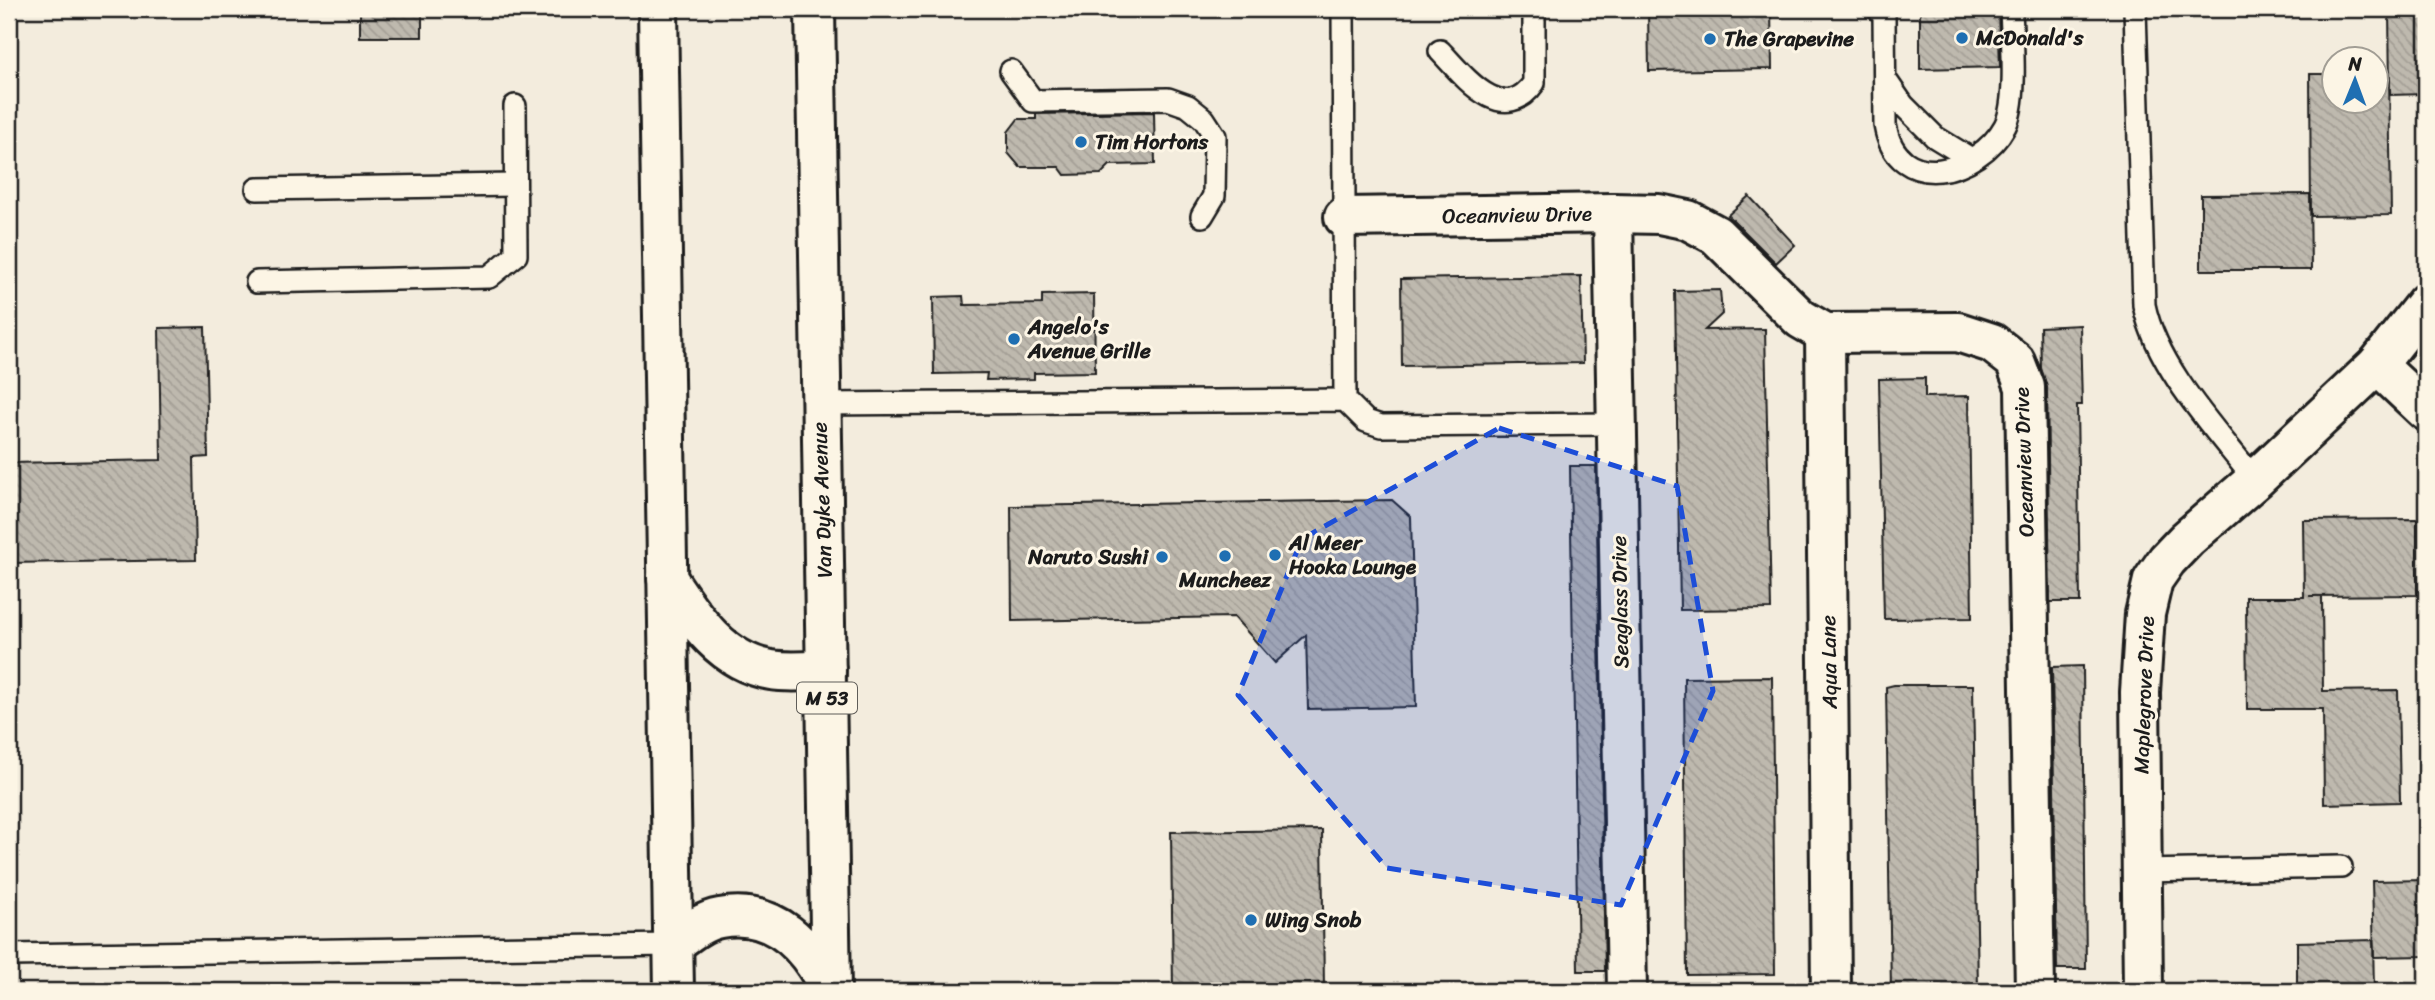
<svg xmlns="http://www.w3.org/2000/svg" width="2435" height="1000" font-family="Sriracha,sans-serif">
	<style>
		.building { fill: url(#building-back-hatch); stroke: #1c1c1c; stroke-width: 2 }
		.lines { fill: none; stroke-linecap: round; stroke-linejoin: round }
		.service-casing { stroke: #1c1c1c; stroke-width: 26 }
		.minor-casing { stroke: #1c1c1c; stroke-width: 44 }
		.primary-casing { stroke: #1c1c1c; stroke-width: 44 }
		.service { stroke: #fcf5e5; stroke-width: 21 }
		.minor { stroke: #fcf5e5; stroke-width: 38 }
		.primary { stroke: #fcf5e5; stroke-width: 38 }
		.marked { fill: #1d4ed8; fill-opacity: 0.2; stroke: #1d4ed8; stroke-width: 5; stroke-dasharray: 14 9; stroke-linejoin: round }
		.poi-dot { fill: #1f6fb2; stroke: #fcf5e5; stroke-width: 2.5 }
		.labels { text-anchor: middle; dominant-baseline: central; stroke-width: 6; stroke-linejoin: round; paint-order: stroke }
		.shield { fill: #fcf5e5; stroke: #5f5d58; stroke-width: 2 }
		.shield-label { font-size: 19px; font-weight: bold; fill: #1c1c1c }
		.poi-label { font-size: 21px; font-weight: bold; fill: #1c1c1c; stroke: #fcf5e5; text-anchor: start }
		.street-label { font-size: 21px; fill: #1c1c1c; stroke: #fcf5e5 }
	</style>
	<defs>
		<pattern id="building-back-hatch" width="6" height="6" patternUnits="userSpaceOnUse" patternTransform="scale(1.75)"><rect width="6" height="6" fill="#beb9ae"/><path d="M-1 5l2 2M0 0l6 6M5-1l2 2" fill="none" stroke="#a39e95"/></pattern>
	</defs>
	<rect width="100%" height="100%" fill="#f3ecdd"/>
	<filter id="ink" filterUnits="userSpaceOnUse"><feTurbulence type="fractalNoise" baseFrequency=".0143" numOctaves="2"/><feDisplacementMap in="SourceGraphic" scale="14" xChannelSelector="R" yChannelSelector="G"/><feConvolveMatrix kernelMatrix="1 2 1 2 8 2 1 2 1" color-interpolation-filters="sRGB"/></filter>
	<g filter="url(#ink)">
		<!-- building -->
		<g class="building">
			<rect x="360" y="9" width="62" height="28"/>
			<polygon points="1648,9 1771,9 1772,69 1649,71"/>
			<polygon points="1920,9 1998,9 2000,67 1920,69"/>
			<polygon points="2389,9 2426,9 2426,94 2390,95"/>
			<polygon points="2389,73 2391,215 2311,216 2310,74 2334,74 2334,102 2376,102 2376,74"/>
			<polygon points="1154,112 1155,164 1110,165 1101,174 1065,175 1059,167 1020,167 1008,153 1008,132 1018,119 1036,119 1036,114"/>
			<polygon points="2310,194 2311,270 2201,270 2201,195"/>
			<polygon points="1749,196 1795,245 1776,263 1728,215"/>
			<polygon points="1581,276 1583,363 1402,366 1401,279"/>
			<polygon points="1720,290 1722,314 1705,330 1765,329 1771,609 1680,610 1675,291"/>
			<polygon points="1094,294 1095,372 1034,373 1034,379 986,380 987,373 934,374 933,297 963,296 964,305 1042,304 1042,295"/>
			<polygon points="2080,325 2082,405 2077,405 2080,602 2050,602 2047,387 2041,368 2040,327"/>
			<polygon points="205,327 208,457 194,458 196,560 9,563 9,463 161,460 159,328"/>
			<polygon points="1925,378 1925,397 1969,396 1972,618 1884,619 1879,379"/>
			<polygon points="1570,466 1596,466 1605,971 1578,971"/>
			<polygon points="1392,500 1411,517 1416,707 1308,709 1306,635 1275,663 1234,617 1012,621 1011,506"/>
			<polygon points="2417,519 2417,595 2309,596 2322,596 2323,691 2398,690 2400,802 2324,804 2323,709 2247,709 2246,597 2304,597 2303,520"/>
			<polygon points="2083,666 2086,969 2057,969 2052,667"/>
			<polygon points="1772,677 1775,974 1687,975 1684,678"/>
			<polygon points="1894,685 1973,685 1978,991 1891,991 1886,687"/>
			<polygon points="1322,830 1324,991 1173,991 1171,832"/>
			<polygon points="2426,880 2426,956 2374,957 2372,881"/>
			<polygon points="2373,940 2374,991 2297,991 2297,942"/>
		</g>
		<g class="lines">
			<defs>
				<g id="service">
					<polyline points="1343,9 1345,400"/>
					<path d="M1878 9 1884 16 1885 125C1897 196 1979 174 2005 126 2018 101 2012 39 2011 9"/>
					<path d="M2135 9 2144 305C2157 368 2216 430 2255 480"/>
					<path d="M1440 51C1463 75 1502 128 1534 83V9"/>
					<polyline points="1011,71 1033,101 1168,99 1188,106 1204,119 1215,136 1214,196 1202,216"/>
					<polyline points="1885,79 1903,105 1935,137 1971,159"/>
					<polyline points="257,189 514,185"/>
					<polyline points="257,282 489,277 516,255 515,106"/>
					<polyline points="820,404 1345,400 1366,421 1381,426 1617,424"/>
					<polyline points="2142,871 2341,867"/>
					<polyline points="9,955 672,945"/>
				</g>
				<g id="minor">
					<polyline points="1613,213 1627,991"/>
					<polyline points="1344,217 1613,213 1659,214 1688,220 1716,235 1801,319 1825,333 1958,332 1992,343 2015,361 2025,387 2035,991"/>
					<polyline points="1825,333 1831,991"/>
					<polyline points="2377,365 2426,411"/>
					<polyline points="2143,991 2140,692 2145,614 2153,580 2167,560 2187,539 2255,480 2377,365 2426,303"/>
				</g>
				<g id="primary">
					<polyline points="658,9 674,991"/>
					<polyline points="815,9 831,991"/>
					<path d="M667 578C693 617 721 662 771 670 789 673 809 671 826 670"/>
					<path d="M672 945C687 934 702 921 720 918 775 908 809 946 830 991"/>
				</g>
			</defs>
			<!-- service casing -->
			<use href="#service" class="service-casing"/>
			<!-- minor casing -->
			<use href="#minor" class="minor-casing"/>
			<!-- primary casing -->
			<use href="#primary" class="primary-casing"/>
			<!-- service -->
			<use href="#service" class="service"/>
			<!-- minor -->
			<use href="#minor" class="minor"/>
			<!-- primary -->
			<use href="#primary" class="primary"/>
		</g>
	</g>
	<!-- marked area -->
	<path class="marked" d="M1499 428 1677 486 1713 691 1621 905 1387 868 1238 695 1302 539Z"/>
	<!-- markers -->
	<g class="poi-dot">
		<circle cx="1962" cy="38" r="7"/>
		<circle cx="1710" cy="39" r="7"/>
		<circle cx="1081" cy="142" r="7"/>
		<circle cx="1014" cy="339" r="7"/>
		<circle cx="1275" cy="555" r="7"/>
		<circle cx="1225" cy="556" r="7"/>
		<circle cx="1162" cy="557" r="7"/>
		<circle cx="1251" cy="920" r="7"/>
	</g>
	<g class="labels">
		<!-- shield labels -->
		<rect class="shield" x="797" y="682.5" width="60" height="31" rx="5"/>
		<g class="shield-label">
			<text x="827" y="698">M 53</text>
		</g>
		<!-- poi labels -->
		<g class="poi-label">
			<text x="1976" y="38">McDonald's</text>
			<text x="1724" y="39">The Grapevine</text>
			<text x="1095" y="142">Tim Hortons</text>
			<text x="1028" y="327">Angelo's<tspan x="1028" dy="24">Avenue Grille</tspan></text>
			<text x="1289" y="543">Al Meer<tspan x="1289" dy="24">Hooka Lounge</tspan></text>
			<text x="1148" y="557" text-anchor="end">Naruto Sushi</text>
			<text x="1225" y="580" text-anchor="middle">Muncheez</text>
			<text x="1265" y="920">Wing Snob</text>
		</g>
		<!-- street labels -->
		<g class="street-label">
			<text transform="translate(1517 215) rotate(-1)">Oceanview Drive</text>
			<text transform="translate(2024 462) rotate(-92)">Oceanview Drive</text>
			<text transform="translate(822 500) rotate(-92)">Van Dyke Avenue</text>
			<text transform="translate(1620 602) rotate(-91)">Seaglass Drive</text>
			<text transform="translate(1829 662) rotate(-91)">Aqua Lane</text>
			<text transform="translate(2144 695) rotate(-88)">Maplegrove Drive</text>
		</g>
	</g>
	<!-- margin -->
	<rect width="2435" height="1000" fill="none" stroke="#fcf5e5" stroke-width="35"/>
	<rect x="18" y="18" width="2400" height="965" fill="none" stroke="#1c1c1c" stroke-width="2.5" filter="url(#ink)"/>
	<!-- north arrow -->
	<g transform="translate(2355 80) rotate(1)"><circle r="33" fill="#fcf5e5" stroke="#a29e95" stroke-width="2"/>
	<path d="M0-5L12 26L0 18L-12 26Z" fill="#1f6fb2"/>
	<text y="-10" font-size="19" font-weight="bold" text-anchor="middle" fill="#1c1c1c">N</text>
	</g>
</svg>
